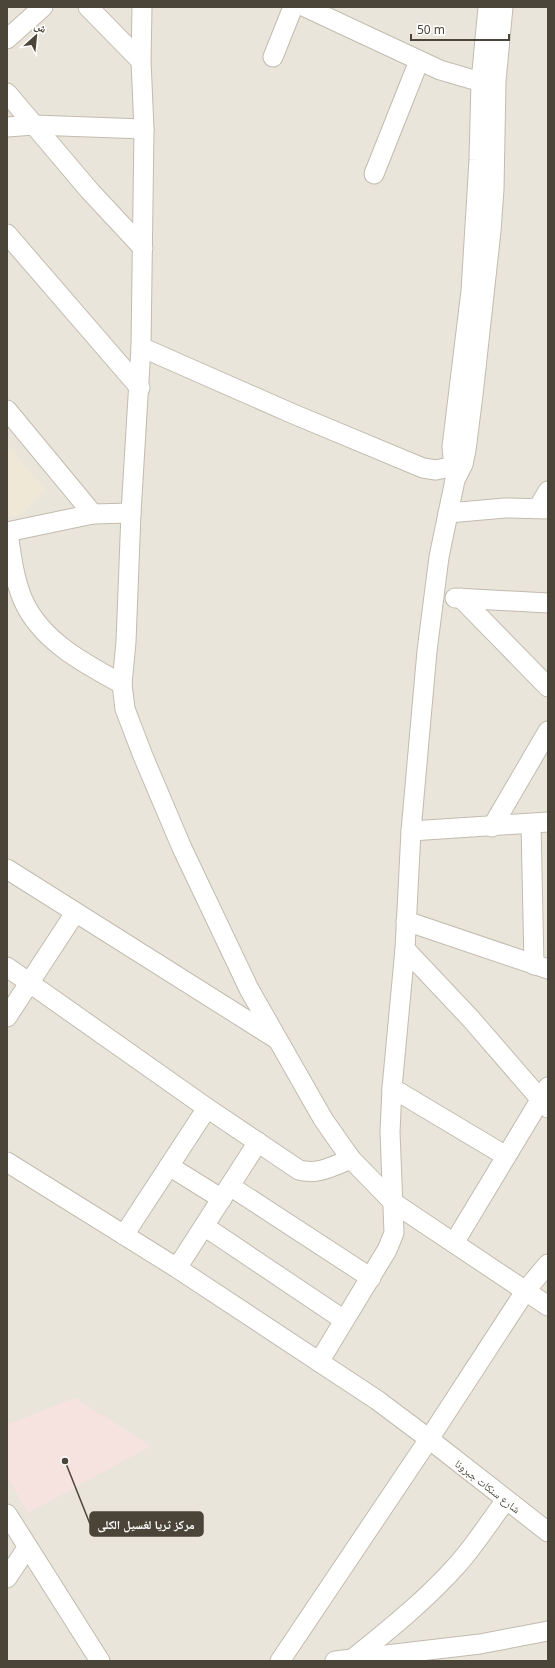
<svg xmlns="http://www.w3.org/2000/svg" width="555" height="1668" font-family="'Noto Sans','Noto Naskh Arabic',sans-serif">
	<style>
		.residential { fill: #eae5da }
		.education { fill: #efe8d6 }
		.medical { fill: #f6e3e0 }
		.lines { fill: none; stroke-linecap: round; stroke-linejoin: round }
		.minor-casing { stroke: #c2bbae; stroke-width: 21 }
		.minor { stroke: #fff; stroke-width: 19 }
		.labels { text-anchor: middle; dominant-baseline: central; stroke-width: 4; stroke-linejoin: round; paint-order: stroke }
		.street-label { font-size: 11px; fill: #4b4439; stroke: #fff }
		.leader { fill: none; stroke: #4b4439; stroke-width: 1.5 }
		.callout-dot { fill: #4b4439; stroke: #fff; stroke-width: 1.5 }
		.callout { fill: #4b4439; stroke: #4b4439; stroke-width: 1.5 }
		.callout-label { font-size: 12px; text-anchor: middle; font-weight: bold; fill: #fff }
	</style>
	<rect width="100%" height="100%" fill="#f6f3ec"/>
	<!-- residential -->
	<rect class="residential" x="7" y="7" width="541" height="1654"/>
	<!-- education -->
	<polygon class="education" points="7,445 46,489 21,515 7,517"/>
	<!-- medical -->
	<polygon class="medical" points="75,1398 151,1446 28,1513 7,1476 7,1425"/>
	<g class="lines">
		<defs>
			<g id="minor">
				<polyline points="88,7 141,61"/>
				<polyline points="142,7 141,61 144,129 141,347 131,513 126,642 122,684 125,709 143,756 182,848 249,989 323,1119 351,1159 394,1203 548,1306"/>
				<polyline points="305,7 440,70 481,82"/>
				<polyline points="7,39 43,7"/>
				<polyline points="273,57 291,12"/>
				<polyline points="7,93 89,190 143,248"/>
				<polyline points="7,127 34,125 144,129"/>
				<polyline points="374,174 419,61"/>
				<polyline points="7,234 140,388"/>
				<polyline points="141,347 291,413 423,468 436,470 463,464"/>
				<polyline points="7,410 93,514"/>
				<polyline points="455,478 452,447 471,291 479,160 481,82 488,7"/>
				<polyline points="538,508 548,491"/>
				<polyline points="448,513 505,508 548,509"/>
				<polyline points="7,532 93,514 131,513"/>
				<path d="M8 532C11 554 14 579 23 600 41 641 85 664 122 684"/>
				<polyline points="455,598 548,603"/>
				<polyline points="461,598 548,687"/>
				<polyline points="531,824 534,965"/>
				<polyline points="492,827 548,731"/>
				<polyline points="411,831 548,822"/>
				<polyline points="7,869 275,1038"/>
				<polyline points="406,921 548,969"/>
				<polyline points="405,949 471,1019 548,1108"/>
				<path d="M7 967 207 1108 299 1170C318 1175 333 1166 351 1159"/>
				<polyline points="7,1017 75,913"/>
				<polyline points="392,1088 506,1156"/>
				<polyline points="7,1162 177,1268 377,1400 429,1439 548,1532"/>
				<polyline points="169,1166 222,1199"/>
				<polyline points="230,1186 371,1278"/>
				<polyline points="204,1226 344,1320"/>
				<polyline points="124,1235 207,1108"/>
				<polyline points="454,1243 548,1087"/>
				<polyline points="177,1268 258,1142"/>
				<polyline points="319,1362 387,1250 394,1233 390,1132 392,1088 405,949 411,831 427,651 439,557 455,480 463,464 466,450 473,395 491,231 494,189 496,81 503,7"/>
				<polyline points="7,1514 100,1661"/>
				<polyline points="7,1578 27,1548"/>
				<path d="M355 1657C391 1628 427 1599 458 1564 475 1545 490 1521 506 1500"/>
				<polyline points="280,1661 429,1439 526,1290 548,1264"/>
				<polyline points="335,1661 480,1644 548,1631"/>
			</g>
		</defs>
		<!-- minor casing -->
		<use href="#minor" class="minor-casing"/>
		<!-- minor -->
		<use href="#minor" class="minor"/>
	</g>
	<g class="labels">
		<!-- street labels -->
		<g class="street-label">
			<text transform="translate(488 1486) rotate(38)">شارع سنكات جبرونا</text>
		</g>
	</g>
	<!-- callouts -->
	<path class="leader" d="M65 1461L90 1524"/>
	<circle class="callout-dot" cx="65" cy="1461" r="4"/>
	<rect class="callout" x="90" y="1512" width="113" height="24" rx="4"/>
	<g class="callout-label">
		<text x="146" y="1529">مركز ثريا لغسيل الكلى</text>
	</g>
	<!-- border -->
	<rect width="555" height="1668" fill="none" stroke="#4b4439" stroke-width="16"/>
	<!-- north arrow -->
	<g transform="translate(36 36) rotate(27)" stroke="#ffffff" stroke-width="3" paint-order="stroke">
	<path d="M0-3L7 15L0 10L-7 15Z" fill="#4b4439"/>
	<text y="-6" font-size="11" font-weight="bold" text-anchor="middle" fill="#4b4439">ش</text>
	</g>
	<!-- scale -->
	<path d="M411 34v6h98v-6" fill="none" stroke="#4b4439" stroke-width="2"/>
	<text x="417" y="34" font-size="12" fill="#4b4439" stroke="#ffffff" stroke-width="3" paint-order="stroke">50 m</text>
</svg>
